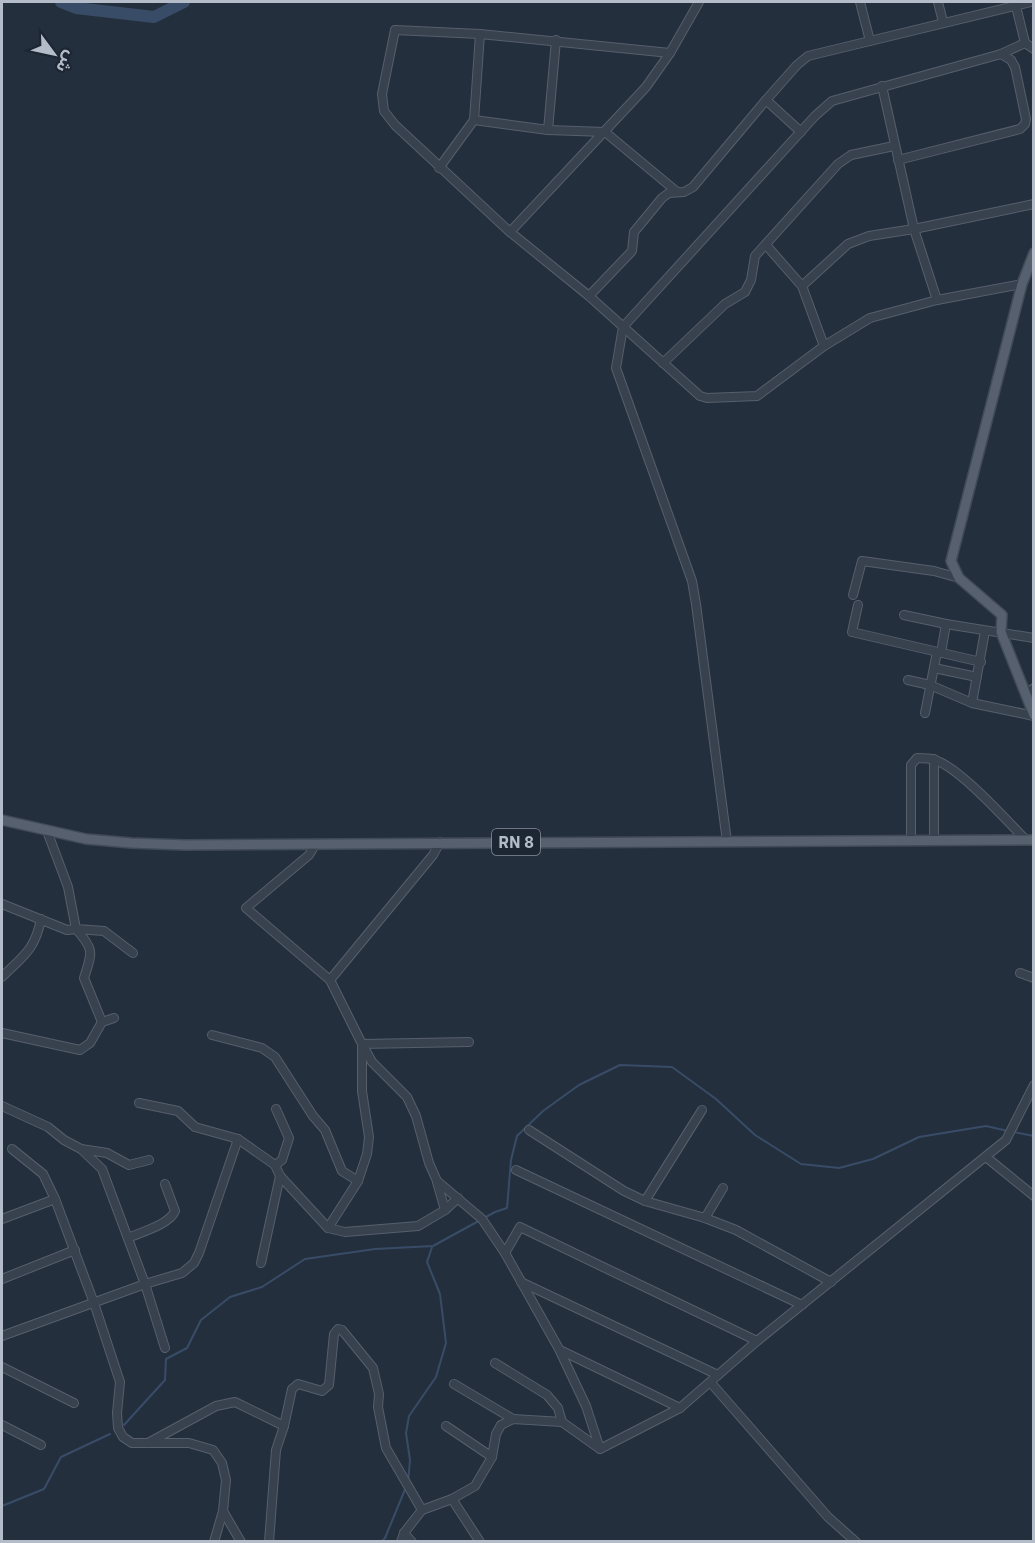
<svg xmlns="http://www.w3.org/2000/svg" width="1035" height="1543" font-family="'IBM Plex Sans','Noto Sans Arabic',sans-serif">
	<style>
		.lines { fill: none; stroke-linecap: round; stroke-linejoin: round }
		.stream { stroke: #394c67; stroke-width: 2 }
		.river { stroke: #394c67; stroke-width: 12 }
		.minor-casing { stroke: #565f6c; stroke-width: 10 }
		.major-casing { stroke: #414a57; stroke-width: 12 }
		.minor { stroke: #38414e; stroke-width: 8 }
		.major { stroke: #56606e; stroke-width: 9 }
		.labels { text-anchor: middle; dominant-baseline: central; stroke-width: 5; stroke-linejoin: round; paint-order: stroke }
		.shield { fill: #1d2633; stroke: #878f9c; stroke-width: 1.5 }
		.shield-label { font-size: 16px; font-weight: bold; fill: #b4bcc9 }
	</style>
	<rect width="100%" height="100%" fill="#242f3e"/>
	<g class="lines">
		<!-- stream -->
		<g class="stream">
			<polyline points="1014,1132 1034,1136"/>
			<polyline points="124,1425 165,1380 166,1359 187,1348 201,1320 230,1297 262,1287 305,1259 375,1249 433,1246 495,1212 507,1208 511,1160 517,1136 543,1111 579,1085 620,1065 672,1067 716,1099 755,1135 801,1164 839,1168 873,1159 919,1137 986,1126 1008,1131"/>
			<polyline points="408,1482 410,1460 406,1433 409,1416 436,1377 446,1343 440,1294 427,1262 432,1247"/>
			<polyline points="2,1506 44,1489 61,1457 110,1434"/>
			<polyline points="381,1542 385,1538 406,1487"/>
		</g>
		<!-- river -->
		<polyline class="river" points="61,2 76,8 154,17 184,2"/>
		<defs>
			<g id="minor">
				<polyline points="699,2 670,53 480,34 395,30 382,94 384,111 395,125 510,232 589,296 700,396 707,398 757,396 824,346 870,318 937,300 1022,284"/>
				<polyline points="860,2 870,41"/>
				<polyline points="938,2 943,22"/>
				<polyline points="1015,2 1025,43 1034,49"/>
				<polyline points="1001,54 1025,43"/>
				<polyline points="882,86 914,229 937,300"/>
				<polyline points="766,100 801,132"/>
				<polyline points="474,120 548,130 605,132 676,191"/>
				<polyline points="548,130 556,40"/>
				<polyline points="439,168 474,120 480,34"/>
				<polyline points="510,232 646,87 670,53"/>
				<polyline points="766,245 802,286 824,346"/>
				<polyline points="802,286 848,244 869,236 914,229 1034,204"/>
				<polyline points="589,296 632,251 634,232 662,198 669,193 684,192 693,187 766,100 797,65 808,56 1031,2"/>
				<polyline points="663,363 725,304 745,292 751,280 755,256 838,164 851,155 894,146"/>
				<polyline points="853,595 862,561 934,571 959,578"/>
				<polyline points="858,605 852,632 981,662"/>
				<polyline points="904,615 946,624 1034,638"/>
				<polyline points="941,653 946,624"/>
				<polyline points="934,668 977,677"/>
				<polyline points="908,680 930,685 972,703 1034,716"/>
				<polyline points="1025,694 1034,688"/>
				<polyline points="972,703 985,631"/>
				<polyline points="925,713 937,652"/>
				<polyline points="934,759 934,840"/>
				<polyline points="47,831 68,887 76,929 104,931 133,953"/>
				<path d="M911 840V765L917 758C923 758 930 758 935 760 960 768 1006 820 1026 840"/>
				<polyline points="727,842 696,604 692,581 616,368 623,327 815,116 832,101 1001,54 1011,60 1015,67 1026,119 1025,124 1020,129 898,160"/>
				<polyline points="316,843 309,855 246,908 330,980 362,1044 362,1091 369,1137 367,1154 358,1181 328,1228"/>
				<path d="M2 904 67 930 76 929C95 950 92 953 84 978L102 1022"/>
				<polyline points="1020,973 1034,978"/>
				<path d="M2 977C23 956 35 950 41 919"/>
				<polyline points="330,980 433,855 440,842"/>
				<polyline points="2,1033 80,1050 90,1043 102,1022 114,1018"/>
				<polyline points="212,1035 262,1048 275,1057 313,1116 325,1130 342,1171 358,1181"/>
				<polyline points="469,1042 362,1044 372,1062 407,1097 416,1116 429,1163 437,1181 482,1219 505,1253 559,1349 586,1406 600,1449"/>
				<polyline points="139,1103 178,1111 195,1127 238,1139"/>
				<polyline points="2,1106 48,1127 64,1140 81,1149 107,1153 129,1165 149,1160"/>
				<polyline points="529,1130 624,1191 645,1201 705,1218 736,1230 831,1282"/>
				<polyline points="12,1149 43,1174 55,1199 94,1303 120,1382 117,1413 118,1428 123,1437 132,1443 189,1443 213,1450 222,1463 226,1480 223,1511 214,1542"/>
				<polyline points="81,1149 102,1169 145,1284 165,1348"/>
				<polyline points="986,1157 1034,1196"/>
				<polyline points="275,1165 280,1176 328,1228 345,1232 418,1226 445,1210 458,1198"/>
				<polyline points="516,1170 802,1305"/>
				<polyline points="437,1182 445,1210"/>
				<polyline points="645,1201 702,1110"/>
				<polyline points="705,1218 723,1188"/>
				<polyline points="2,1219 55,1199"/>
				<path d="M128 1238C141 1232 169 1225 175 1211L165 1184"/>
				<polyline points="505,1253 520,1227 757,1341"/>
				<polyline points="261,1263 280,1176"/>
				<polyline points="2,1279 75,1250"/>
				<polyline points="521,1282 718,1375"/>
				<polyline points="2,1336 145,1284 182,1273 194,1263 199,1253 238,1139 275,1165 282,1160 289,1138 276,1109"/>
				<polyline points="560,1350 680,1408"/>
				<polyline points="495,1363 547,1395 558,1408 562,1422"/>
				<polyline points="2,1367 74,1403"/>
				<polyline points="711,1383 828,1517 856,1542"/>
				<polyline points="454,1384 513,1419"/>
				<polyline points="2,1425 41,1445"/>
				<polyline points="446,1426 492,1457"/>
				<polyline points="148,1443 216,1406 235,1402 284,1426"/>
				<polyline points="452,1499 480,1542"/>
				<polyline points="223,1511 241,1542"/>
				<polyline points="404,1533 412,1542"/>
				<polyline points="269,1542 276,1450 284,1426 292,1389 298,1384 322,1391 329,1385 334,1334 338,1329 342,1330 373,1368 379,1394 378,1407 386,1448 422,1510"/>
				<polyline points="401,1542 404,1533 422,1510 452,1499 475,1486 492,1457 496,1434 501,1425 513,1419 562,1422 600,1449 680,1408 757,1341 1006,1140 1034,1085"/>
			</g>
			<g id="major">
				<polyline points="1034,253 1022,284 951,561 959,578 1002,615 1001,632 1034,715"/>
				<polyline points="2,820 86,839 131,843 185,845 1034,840"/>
			</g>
		</defs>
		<!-- minor casing -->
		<use href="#minor" class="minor-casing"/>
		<!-- major casing -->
		<use href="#major" class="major-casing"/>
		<!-- minor -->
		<use href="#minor" class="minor"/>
		<!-- major -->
		<use href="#major" class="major"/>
	</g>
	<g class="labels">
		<!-- shield labels -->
		<rect class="shield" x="492" y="829" width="48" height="26" rx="4.5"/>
		<g class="shield-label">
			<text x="516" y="842">RN 8</text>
		</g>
	</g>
	<!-- border -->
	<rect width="1035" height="1543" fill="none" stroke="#b4bcc9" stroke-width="6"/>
	<!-- north arrow -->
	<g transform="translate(54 54) rotate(123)" stroke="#1d2633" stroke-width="4.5" paint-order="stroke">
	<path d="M0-4.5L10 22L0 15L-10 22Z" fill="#b4bcc9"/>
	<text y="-9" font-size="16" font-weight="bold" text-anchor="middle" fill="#b4bcc9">ش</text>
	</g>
</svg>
